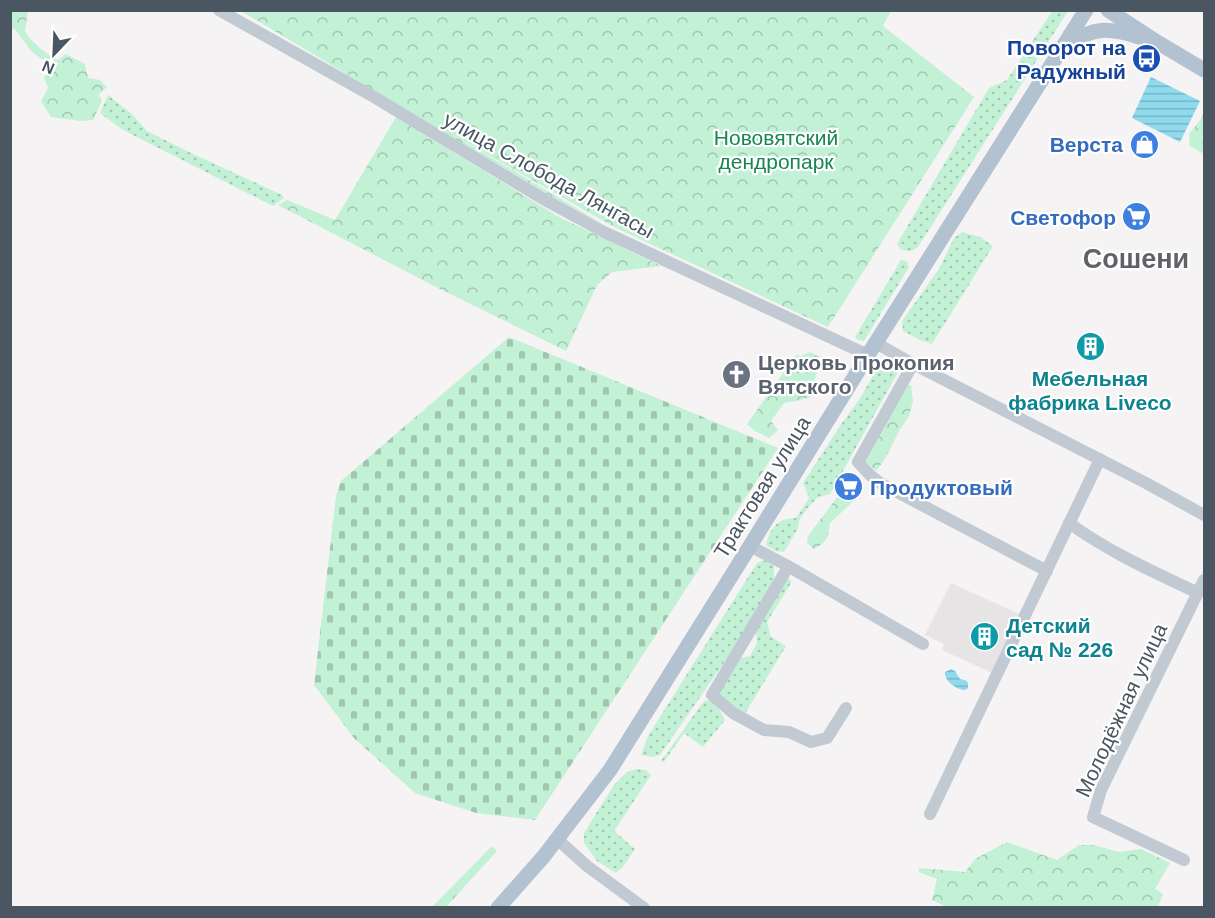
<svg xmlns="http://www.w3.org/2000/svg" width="1215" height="918" font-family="Arial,sans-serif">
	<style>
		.education { fill: #e6e4e5 }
		.grass { fill: url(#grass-dots) }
		.forest { fill: url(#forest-crowns) }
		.cemetery { fill: url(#cemetery-stones) }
		.water { fill: url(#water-rules) }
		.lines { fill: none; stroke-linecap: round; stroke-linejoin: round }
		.minor { stroke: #c1cad2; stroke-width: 12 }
		.major { stroke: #b3c2d1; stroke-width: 15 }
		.labels { text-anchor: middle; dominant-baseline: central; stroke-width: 4.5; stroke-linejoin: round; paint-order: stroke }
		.transit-label { font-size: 21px; font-weight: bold; fill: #164399; stroke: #fff; text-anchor: end }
		.park-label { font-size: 21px; fill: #17864f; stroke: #fff }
		.shop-label { font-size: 21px; font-weight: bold; fill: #366cbe; stroke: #fff; text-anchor: end }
		.street-label { font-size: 21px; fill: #4a5661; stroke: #fff }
		.worship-label { font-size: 21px; font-weight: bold; fill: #5b616d; stroke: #fff; text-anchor: start }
		.culture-label { font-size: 21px; font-weight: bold; fill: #0d838f; stroke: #fff }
		.district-label { font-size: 27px; font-weight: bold; fill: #5f6368; stroke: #fff }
	</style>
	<defs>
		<pattern id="grass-dots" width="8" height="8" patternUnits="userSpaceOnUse" patternTransform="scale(1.5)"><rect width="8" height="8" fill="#c3f1d5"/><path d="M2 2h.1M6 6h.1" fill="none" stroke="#a0c6b0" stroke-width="1.8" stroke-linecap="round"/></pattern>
		<pattern id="forest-crowns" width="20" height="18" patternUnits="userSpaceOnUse" patternTransform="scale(1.5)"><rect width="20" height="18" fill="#c3f1d5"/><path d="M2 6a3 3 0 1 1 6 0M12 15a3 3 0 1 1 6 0" fill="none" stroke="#a0c6b0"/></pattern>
		<pattern id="cemetery-stones" width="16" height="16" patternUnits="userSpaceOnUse" patternTransform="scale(1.5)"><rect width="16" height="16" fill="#c3f1d5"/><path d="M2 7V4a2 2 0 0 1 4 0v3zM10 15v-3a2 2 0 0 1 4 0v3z" fill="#a0c6b0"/></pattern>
		<pattern id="water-rules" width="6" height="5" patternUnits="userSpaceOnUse" patternTransform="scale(1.5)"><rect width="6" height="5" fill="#90daee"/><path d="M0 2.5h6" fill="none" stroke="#78b4c4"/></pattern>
	</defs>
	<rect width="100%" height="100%" fill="#f5f3f3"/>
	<!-- education -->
	<polygon class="education" points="951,583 1019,614 992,673 942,650 944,644 925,635"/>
	<!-- grass -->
	<g class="grass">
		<polygon points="1053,10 1068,11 918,247 911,251 901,250 897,244 989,88 1007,80"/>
		<polygon points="108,95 132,114 147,131 189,152 282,195 284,198 273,206 123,130 100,113"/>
		<polygon points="962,232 980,237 993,246 932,344 920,340 903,331 902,321 939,269 954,238"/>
		<polygon points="901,260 907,261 909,267 864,341 858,340 855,337"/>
		<path d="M886 357 902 365 830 494 817 498 806 510 799 520 798 528 784 552 775 551 766 545C770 528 778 518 796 518L809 498 803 483 840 426 859 400 875 372Z"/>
		<polygon points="764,560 774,564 774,578 765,598 732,651 660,755 652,757 641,755 648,736 757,563"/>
		<polygon points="786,578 791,580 791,583 767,622 771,637 786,646 744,715 719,699 721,688 741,658 750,656 757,643 756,633 761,620"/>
		<polygon points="714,700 725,720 703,747 684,733 664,762 661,761 704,701"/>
		<polygon points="637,769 646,770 651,775 614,831 635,849 623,867 616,873 597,861 584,843 584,833 614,785 627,772"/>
	</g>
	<!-- forest -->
	<g class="forest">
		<path d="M11 10 28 11 25 31C32 43 45 53 58 60L66 54 85 64 88 78 100 80 107 87 99 94 102 101 93 120 80 121 51 117 41 101 48 88 44 78 51 67 46 62 32 52 14 28 11 31Z"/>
		<polygon points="241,11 891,11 883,26 974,97 828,327 614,227 450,133 603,224 552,197"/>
		<polygon points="1204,110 1204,154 1190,146 1189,134 1201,119"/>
		<polygon points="396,117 559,217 661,266 612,272 597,285 566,351 434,286 278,205 287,200 335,220"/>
		<polygon points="810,352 820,357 811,397 796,401 784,403 771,421 778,430 769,438 755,431 747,424 796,355 801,356"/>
		<polygon points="901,385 911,385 913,401 909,416 899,431 885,459 876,471 864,460 870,446 884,429 885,416"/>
		<path d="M858 477 863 483 860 495 830 523C828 538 828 541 814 549L807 543 808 536 838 496 849 478Z"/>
		<polygon points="1007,842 1057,860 1079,845 1094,845 1119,852 1141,849 1170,863 1155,889 1163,894 1158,907 1143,906 1134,908 949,908 932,900 937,879 919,872 919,868 965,872 975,859"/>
		<polygon points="492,846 497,851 446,907 432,907"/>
	</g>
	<!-- cemetery -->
	<polygon class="cemetery" points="509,337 778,448 535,820 476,813 415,793 354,738 314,685 336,496 341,481"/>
	<!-- water -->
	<g class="water">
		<polygon points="1151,77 1200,101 1180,142 1132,118"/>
		<path d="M951 669 955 671 960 679 967 681 968 684V688L965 690C957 690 944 681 945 672Z"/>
	</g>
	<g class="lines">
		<!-- minor -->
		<g class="minor">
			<polyline points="219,10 374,97 545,200 604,232 868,355"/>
			<polyline points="876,343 913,364 858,462 870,475 880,483 1047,571"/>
			<polyline points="913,364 1146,483 1204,515"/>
			<path d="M1069 523C1109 552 1154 572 1198 593"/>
			<polyline points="750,546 786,565 923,644"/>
			<polyline points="788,567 712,695 733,713 764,730 789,732 811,742 827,738 846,708"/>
			<polyline points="930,814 1100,459"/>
			<polyline points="557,839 587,866 644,908"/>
			<polyline points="1184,860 1093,817 1101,790 1204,580"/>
		</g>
		<!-- major -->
		<g class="major">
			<polyline points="1108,10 1157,42 1204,70"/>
			<path d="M1066 45C1094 27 1108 27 1139 37"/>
			<polyline points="498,908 544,856 610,770 750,546 868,355 1086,10"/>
		</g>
	</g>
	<!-- icons -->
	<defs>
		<symbol id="bus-disc" viewBox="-11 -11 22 22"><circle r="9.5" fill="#1a4fb4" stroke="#fff"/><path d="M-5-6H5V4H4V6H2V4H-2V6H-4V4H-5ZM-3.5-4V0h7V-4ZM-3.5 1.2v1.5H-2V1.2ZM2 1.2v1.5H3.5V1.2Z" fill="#fff"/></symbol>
		<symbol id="shop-disc" viewBox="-11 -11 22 22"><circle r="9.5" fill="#3f7fe0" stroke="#fff"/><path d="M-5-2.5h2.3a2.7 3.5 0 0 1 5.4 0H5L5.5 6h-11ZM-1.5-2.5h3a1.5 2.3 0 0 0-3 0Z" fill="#fff"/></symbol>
		<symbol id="supermarket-disc" viewBox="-11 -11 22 22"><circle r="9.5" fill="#3f7fe0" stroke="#fff"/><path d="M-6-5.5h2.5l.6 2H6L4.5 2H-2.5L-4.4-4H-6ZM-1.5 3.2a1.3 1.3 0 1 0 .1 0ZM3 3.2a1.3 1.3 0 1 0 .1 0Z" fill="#fff"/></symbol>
		<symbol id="building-disc" viewBox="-11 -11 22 22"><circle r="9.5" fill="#0f9aa8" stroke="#fff"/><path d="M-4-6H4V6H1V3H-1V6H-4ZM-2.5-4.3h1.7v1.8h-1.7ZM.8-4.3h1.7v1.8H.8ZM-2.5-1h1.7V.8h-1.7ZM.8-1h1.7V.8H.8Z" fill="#fff"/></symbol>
		<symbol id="church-disc" viewBox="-11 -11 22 22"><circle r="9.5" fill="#6b7280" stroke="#fff"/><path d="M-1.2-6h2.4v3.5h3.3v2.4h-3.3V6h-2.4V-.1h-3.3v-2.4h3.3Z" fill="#fff"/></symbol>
	</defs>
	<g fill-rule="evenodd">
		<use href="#bus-disc" x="1130" y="42" width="33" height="33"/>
		<use href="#shop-disc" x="1128" y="128" width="33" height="33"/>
		<use href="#supermarket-disc" x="1120" y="200" width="33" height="33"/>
		<use href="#building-disc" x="1074" y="330" width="33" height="33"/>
		<use href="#church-disc" x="720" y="358" width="33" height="33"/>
		<use href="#supermarket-disc" x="832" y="470" width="33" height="33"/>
		<use href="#building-disc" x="968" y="620" width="33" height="33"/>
	</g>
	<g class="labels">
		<!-- transit labels -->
		<g class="transit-label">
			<text x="1126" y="47">Поворот на<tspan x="1126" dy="24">Радужный</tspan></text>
		</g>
		<!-- park labels -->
		<g class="park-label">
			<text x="776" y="137">Нововятский<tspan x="776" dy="24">дендропарк</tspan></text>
		</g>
		<!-- shop labels -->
		<g class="shop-label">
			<text x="1123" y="144">Верста</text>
			<text x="1116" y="217">Светофор</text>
			<text x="870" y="487" text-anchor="start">Продуктовый</text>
		</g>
		<!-- street labels -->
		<g class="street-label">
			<text transform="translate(549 175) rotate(29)">улица Слобода Лянгасы</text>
			<text transform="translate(762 487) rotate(-58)">Трактовая улица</text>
			<text transform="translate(1121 710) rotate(-65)">Молодёжная улица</text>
		</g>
		<!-- worship labels -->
		<g class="worship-label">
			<text x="758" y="362">Церковь Прокопия<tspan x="758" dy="24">Вятского</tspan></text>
		</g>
		<!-- culture labels -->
		<g class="culture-label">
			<text x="1090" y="378">Мебельная<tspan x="1090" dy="24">фабрика Liveco</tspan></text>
			<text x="1006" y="625" text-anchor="start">Детский<tspan x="1006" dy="24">сад № 226</tspan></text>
		</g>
		<!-- district labels -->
		<g class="district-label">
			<text x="1136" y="259">Сошени</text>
		</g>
	</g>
	<!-- border -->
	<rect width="1215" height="918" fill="none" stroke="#4a5661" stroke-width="24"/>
	<!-- north arrow -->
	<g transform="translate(54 54) rotate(203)" stroke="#ffffff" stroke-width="4.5" paint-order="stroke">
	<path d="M0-4.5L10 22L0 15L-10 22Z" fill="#4a5661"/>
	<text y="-9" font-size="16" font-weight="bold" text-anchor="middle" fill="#4a5661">N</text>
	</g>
</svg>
